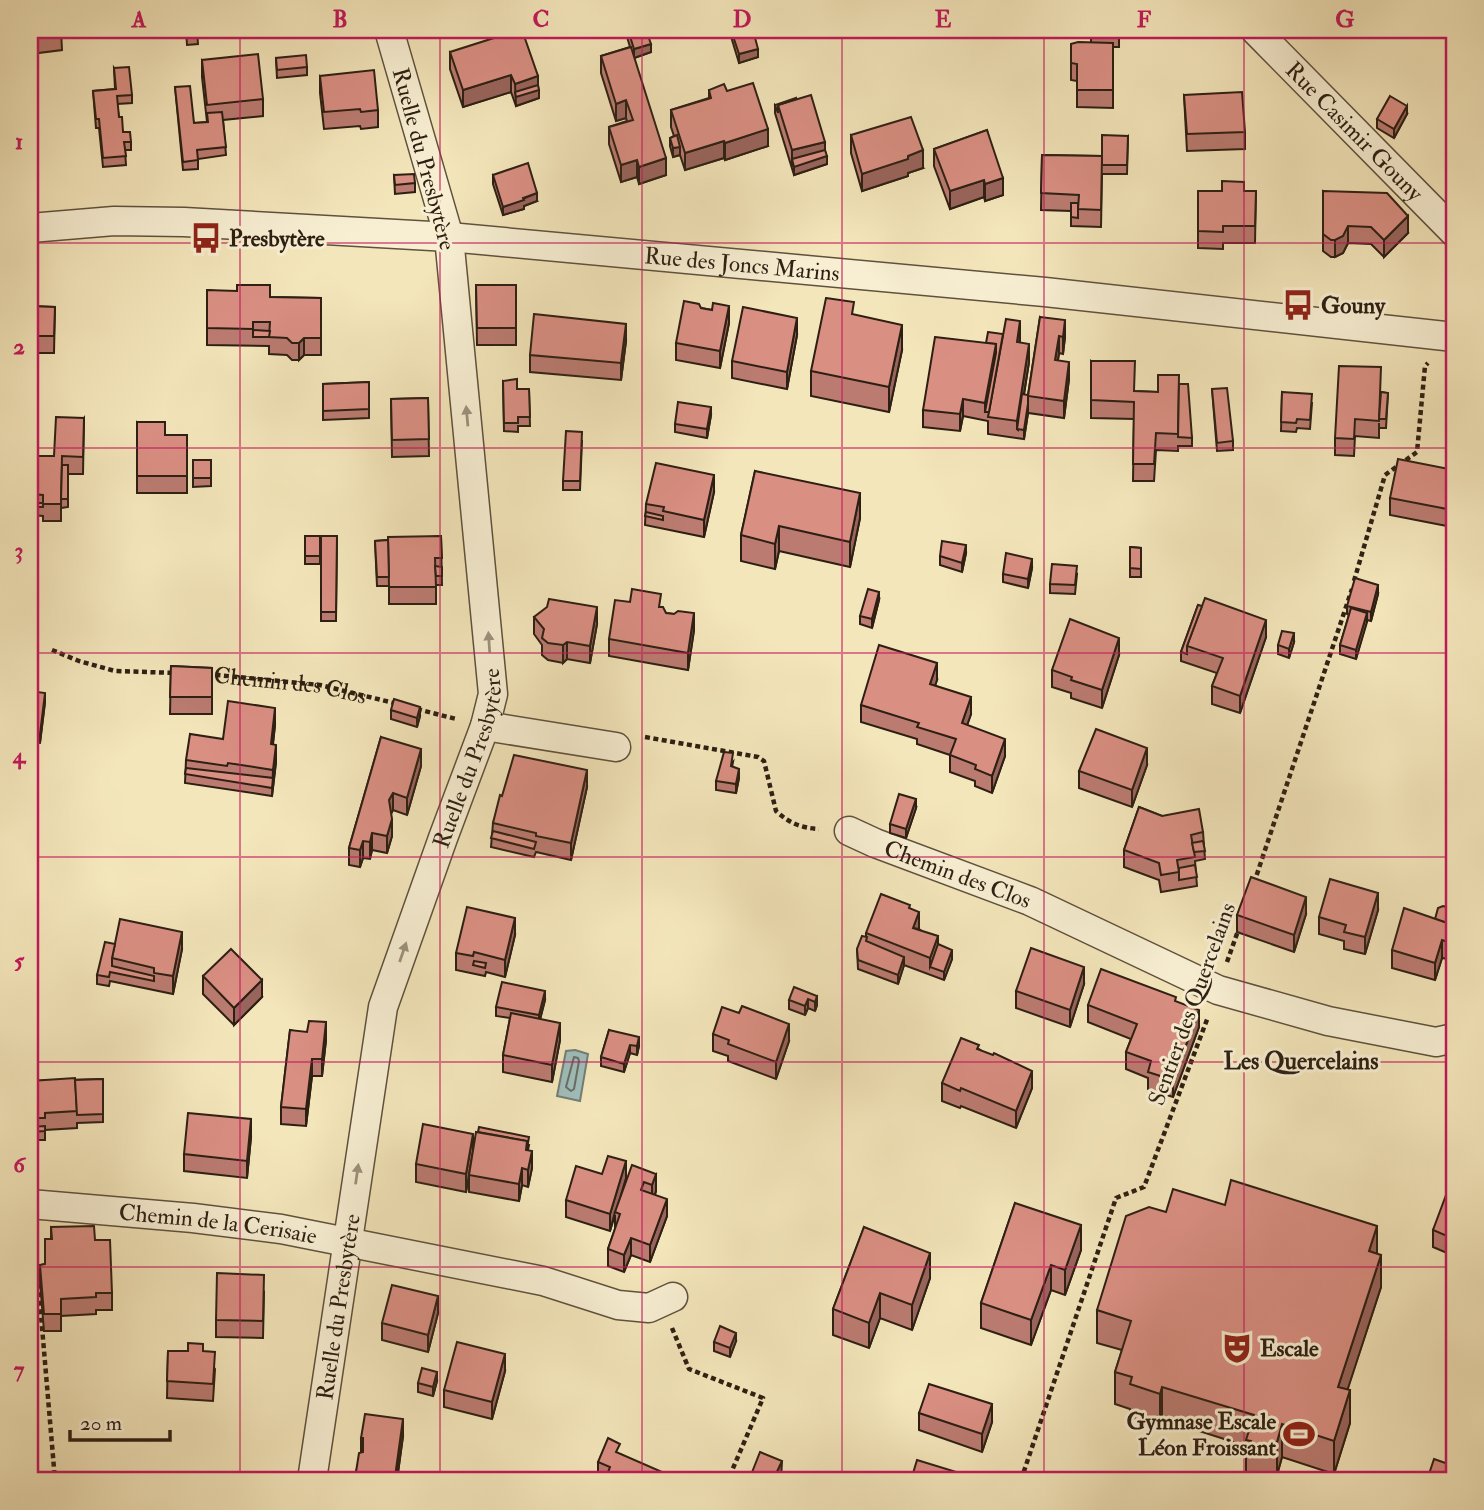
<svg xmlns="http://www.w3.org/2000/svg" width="1484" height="1510" font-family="'IM FELL Double Pica',serif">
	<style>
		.water { fill: #a0bdba; stroke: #727e77; stroke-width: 2 }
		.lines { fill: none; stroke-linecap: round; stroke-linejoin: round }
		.shore { stroke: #666e66; stroke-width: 2 }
		.minor-casing { stroke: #5f513d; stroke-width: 31 }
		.path { stroke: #2d1f13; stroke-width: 4.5; stroke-dasharray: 5 3.5; stroke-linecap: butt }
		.minor { stroke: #f8efd3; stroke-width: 28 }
		.wall { fill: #bb7b71; stroke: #2d1f13; stroke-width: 2 }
		.shaded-wall { fill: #99645c; stroke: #2d1f13; stroke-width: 2 }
		.building { fill: #da8f83; stroke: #2d1f13; stroke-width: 2 }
		.oneway { fill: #9d917d }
		.grid { fill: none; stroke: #c2185b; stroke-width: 2; stroke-opacity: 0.55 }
		.labels { text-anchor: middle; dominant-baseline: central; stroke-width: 6; stroke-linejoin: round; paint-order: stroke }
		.street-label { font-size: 23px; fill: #2d1f13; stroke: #f8efd3 }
		.poi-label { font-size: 23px; font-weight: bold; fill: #2d1f13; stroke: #f8efd3; text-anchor: start }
		.neighbourhood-label { font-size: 24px; font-weight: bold; fill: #2d1f13; stroke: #f8efd3 }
		.neatline { fill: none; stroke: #c2185b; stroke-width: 2.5 }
		.grid-label { font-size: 23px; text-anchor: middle; font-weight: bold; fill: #c2185b }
	</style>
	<rect width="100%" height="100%" fill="#f4e6bb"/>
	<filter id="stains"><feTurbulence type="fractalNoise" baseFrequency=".00286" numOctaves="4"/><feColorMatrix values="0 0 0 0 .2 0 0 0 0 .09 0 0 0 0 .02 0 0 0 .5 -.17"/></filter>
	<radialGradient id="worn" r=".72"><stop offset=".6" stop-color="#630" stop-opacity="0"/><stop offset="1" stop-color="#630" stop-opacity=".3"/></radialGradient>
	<!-- water -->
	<polygon class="water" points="575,1050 588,1054 580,1101 557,1096 566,1051"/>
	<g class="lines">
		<!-- shore -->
		<polygon class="shore" points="574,1057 578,1058 579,1061 574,1089 571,1091 566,1087"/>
		<defs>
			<g id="minor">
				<path id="s2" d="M1255 30 1454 232"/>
				<path id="s3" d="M30 228 114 221 184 222 449 237 1045 292 1454 337"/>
				<polyline points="485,726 616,747"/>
				<path id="s4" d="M849 831 875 843 1030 901 1218 990 1328 1021 1436 1042 1454 1038"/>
				<path id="s5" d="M30 1204 193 1218 281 1229 543 1281 618 1305 649 1308 673 1297"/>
				<path id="s6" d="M312 1480 383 1007 443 838 485 726 493 694 449 237 389 30"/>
			</g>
		</defs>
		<!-- minor casing -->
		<use href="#minor" class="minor-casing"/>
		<!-- path -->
		<g class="path">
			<polyline points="1354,581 1385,475 1417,452 1425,366 1428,363"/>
			<polyline points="52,650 79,661 115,671 177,673"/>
			<path id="s1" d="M207 674 320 685 398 704"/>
			<polyline points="417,709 456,719"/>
			<path d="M645 737 758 757 764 761 776 811C789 823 801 828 819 829"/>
			<polyline points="1254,883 1352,589"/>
			<polyline points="1227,962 1239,928"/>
			<polyline points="34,1233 55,1480"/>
			<polyline points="672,1328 689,1369 763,1398 728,1480"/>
			<polyline points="1021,1480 1116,1198 1144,1187 1208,1017"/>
		</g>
		<!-- minor -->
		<use href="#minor" class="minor"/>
	</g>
	<!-- wall -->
	<g class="wall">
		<polygon points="30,30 61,30 62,50 30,54"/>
		<polygon points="186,30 197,30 198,44 187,45"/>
		<polygon points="287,30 315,30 315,36 287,37"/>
		<polygon points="625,30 646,30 651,52 634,58 666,175 639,184 637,177 621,182 609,144 609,127 627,121 626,118 616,121 601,73 601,56 630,47"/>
		<polygon points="729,30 753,30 758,57 739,63"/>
		<polygon points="1051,30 1119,30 1119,47 1113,47 1113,108 1077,107 1077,81 1071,80 1071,44 1091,43 1091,33 1052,33"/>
		<polygon points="450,52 538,85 539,98 516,106 511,92 463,107 450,69"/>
		<polygon points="276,58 307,67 307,75 277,78"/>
		<polygon points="202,60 263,99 263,116 223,120 226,155 198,159 198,169 183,170 175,87 194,123 207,122 202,77"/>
		<polygon points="114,68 132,95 132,103 117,104 119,117 123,132 131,142 131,150 125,150 126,165 103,167 99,128 96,128 93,91 115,89"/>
		<polygon points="320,76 378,110 378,127 361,129 360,126 324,129 320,93"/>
		<polygon points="30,87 37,148 37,165 30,166"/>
		<polygon points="709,90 727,91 768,146 725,160 724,158 685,170 680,155 673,157 670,146 670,138 674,136 671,127 671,110 709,98"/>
		<polygon points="1184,95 1245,132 1245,149 1187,151"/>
		<polygon points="775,105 825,150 827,164 794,175 775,113"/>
		<polygon points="1407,114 1394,138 1377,128 1377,119"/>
		<polygon points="987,130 1003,195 985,201 984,197 950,209 934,166 934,149"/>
		<polygon points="851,135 923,168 908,173 908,176 862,191 851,153"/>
		<polygon points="1128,136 1127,174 1102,174 1101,227 1071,226 1071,211 1041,210 1042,155 1102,156"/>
		<polygon points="394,175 415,183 415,192 395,194"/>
		<polygon points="493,175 537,201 524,206 524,209 503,215 493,184"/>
		<polygon points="1198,191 1256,191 1255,243 1223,243 1223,249 1198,248"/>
		<polygon points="1323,191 1408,233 1384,257 1371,244 1348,243 1343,253 1335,257 1331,257 1323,251"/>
		<polygon points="476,285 516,285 516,345 477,345"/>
		<polygon points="207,290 270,297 321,298 321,355 304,355 299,360 292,360 287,355 269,354 269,346 207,345"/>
		<polygon points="30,306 55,307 54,353 30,353"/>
		<polygon points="701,308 712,310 729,323 720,368 676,360 676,343"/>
		<polygon points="1040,317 1065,337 1063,354 1059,353 1058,360 1069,379 1064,418 1028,413 1024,439 988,434 988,421 963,416 960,431 923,427 923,410 986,343 1020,338 1020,342 1029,362 1024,395 1028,395"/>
		<polygon points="797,335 787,389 732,378 732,361"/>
		<polygon points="626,341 621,380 530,372 530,355"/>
		<polygon points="902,350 889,412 811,396 811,371"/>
		<polygon points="1091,361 1135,391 1158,392 1179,384 1192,438 1192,446 1178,446 1178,451 1156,450 1154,481 1133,481 1134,419 1091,418"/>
		<polygon points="503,381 517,389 529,389 530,426 518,426 518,432 504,431"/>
		<polygon points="369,382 369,418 323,420 323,384"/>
		<polygon points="1212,389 1233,441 1233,450 1217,451"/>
		<polygon points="1282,392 1312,403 1310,429 1297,428 1296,432 1281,431"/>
		<polygon points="1381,392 1388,393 1386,428 1379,428 1379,423 1379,438 1355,436 1354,456 1335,455 1335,438"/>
		<polygon points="428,398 429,456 392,457 391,399"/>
		<polygon points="711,415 707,438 675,432 675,424"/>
		<polygon points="84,418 83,474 68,474 68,507 61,508 61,505 61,521 43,521 43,516 30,515 30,456 54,456"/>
		<polygon points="137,422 165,435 187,435 187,493 137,493"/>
		<polygon points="582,440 580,490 563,490 563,481"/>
		<polygon points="193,460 211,460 211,486 193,487"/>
		<polygon points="1454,470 1447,526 1390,515 1390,498"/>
		<polygon points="755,471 860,518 850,567 779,551 775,569 741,561 741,535"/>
		<polygon points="714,492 704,537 645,525 646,504"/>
		<rect x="305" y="536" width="15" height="28"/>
		<polygon points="321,536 337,536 336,621 321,621"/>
		<polygon points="441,536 442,585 436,585 436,604 389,604 389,586 377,586 375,541"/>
		<polygon points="1130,547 1141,548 1141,577 1130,577"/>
		<polygon points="966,553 962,572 940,565 940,556"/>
		<polygon points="1032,568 1028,588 1003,582 1003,574"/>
		<polygon points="1077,574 1075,594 1050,593 1050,584"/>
		<polygon points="1378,594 1371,621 1367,620 1356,659 1340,654 1340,645 1349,615 1347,614 1347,606"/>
		<polygon points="1454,594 1454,620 1452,619"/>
		<polygon points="879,600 872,628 860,624 860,616"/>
		<polygon points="1198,605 1266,637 1240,713 1212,704 1212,686 1217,673 1181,661 1181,652"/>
		<polygon points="661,607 666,613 674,614 694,630 688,670 609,656 609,639"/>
		<polygon points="534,617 597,624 590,663 567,659 563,663 548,660 542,655 542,645 534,634"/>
		<polygon points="1294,642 1289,658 1278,654 1278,645"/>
		<polygon points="1119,655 1102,708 1071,698 1071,693 1052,687 1052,670"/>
		<polygon points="171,666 212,668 212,714 170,714"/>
		<polygon points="937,680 935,685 971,714 967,725 1005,756 992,793 975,786 975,781 950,772 950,755 917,744 917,739 861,722 861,705"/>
		<polygon points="30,691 45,702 40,743 30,742"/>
		<polygon points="391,710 420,716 417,727 391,719"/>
		<polygon points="275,725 273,744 276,762 272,796 185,783 186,760 223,739"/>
		<polygon points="381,737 421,766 407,815 393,810 391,814 392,836 387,853 372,850 370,859 363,858 360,867 349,865 349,848"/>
		<polygon points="733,762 732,767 739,778 736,793 716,790 716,781"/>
		<polygon points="1147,765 1132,807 1079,788 1079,771"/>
		<polygon points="587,787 571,860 536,852 534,857 491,847 493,823 502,796"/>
		<polygon points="1139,807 1203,832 1205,859 1195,861 1197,886 1161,892 1159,880 1124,867 1124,850"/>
		<polygon points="916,808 906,838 890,833 890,824"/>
		<polygon points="910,909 919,929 938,944 952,959 944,980 904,965 898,984 858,969 857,949 866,937 866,933"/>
		<polygon points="1454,909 1454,932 1453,942 1448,959 1442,958 1435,980 1392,968 1392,950"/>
		<polygon points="1378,910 1365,954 1344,949 1344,941 1319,934 1319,917"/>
		<polygon points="1306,914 1294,952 1237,932 1237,915"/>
		<polygon points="515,935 505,977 486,972 485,976 456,970 456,953"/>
		<polygon points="115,944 182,949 173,994 110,981 109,986 97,984 97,975"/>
		<polygon points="203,976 262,997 234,1025 203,994"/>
		<polygon points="1084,984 1070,1027 1016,1008 1016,991"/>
		<polygon points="817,996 817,1005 815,1011 808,1008 805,1015 789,1009 789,1000"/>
		<polygon points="545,1000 540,1019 560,1040 552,1082 503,1072 503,1055 510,1018 496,1016 496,1007"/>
		<polygon points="1176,1002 1199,1027 1173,1097 1148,1089 1148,1078 1126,1069 1126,1052 1131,1039 1088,1022 1088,1005"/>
		<polygon points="290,1030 326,1040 322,1076 312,1076 306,1126 281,1124 281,1107"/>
		<polygon points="609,1030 639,1046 637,1055 630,1053 624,1072 601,1066 601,1057"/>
		<polygon points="713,1034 789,1041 776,1079 728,1061 728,1056 713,1051"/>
		<polygon points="979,1049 1032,1088 1016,1128 961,1106 960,1108 942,1101 942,1083"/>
		<polygon points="103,1079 103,1122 77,1123 77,1128 45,1130 45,1140 30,1140 30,1081"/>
		<polygon points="251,1137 247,1178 184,1171 184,1154"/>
		<polygon points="529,1145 528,1150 532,1168 528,1187 522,1185 519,1201 469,1192 469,1176 466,1192 416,1182 416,1164 473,1150"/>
		<polygon points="602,1174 626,1178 621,1195 656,1174 656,1191 655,1195 667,1216 650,1262 631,1255 624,1272 608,1266 608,1249 615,1229 615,1215 610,1231 566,1217 566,1200"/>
		<polygon points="1454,1189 1454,1256 1433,1247 1433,1230"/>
		<polygon points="1015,1203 1081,1250 1065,1295 1051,1290 1031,1345 981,1328 981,1303"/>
		<polygon points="1166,1212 1377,1253 1381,1287 1347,1390 1350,1423 1334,1474 1282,1457 1277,1475 1249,1480 1249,1474 1246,1473 1246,1446 1162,1419 1160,1427 1130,1417 1130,1409 1115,1404 1115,1372 1122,1350 1097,1343 1097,1310"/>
		<polygon points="51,1227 95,1240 112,1293 112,1310 96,1310 96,1314 61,1316 61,1331 44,1331 40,1282 40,1265 45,1264 51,1239"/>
		<polygon points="864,1227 930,1278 912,1330 880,1318 869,1348 833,1335 833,1309"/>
		<polygon points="264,1292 263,1338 216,1337 216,1320"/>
		<polygon points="438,1313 428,1352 382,1340 382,1323"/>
		<polygon points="736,1341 730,1357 714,1351 714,1342"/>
		<polygon points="168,1351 203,1351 215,1369 213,1401 167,1398"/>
		<polygon points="505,1371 492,1419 444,1407 444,1390"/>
		<polygon points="437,1381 433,1396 418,1392 418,1383"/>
		<polygon points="919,1413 992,1422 982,1452 919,1430"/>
		<polygon points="403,1436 397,1480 356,1480 356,1472 361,1452 361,1438"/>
		<polygon points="620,1454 669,1480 602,1480 598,1479 598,1462"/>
	</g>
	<!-- shaded-wall -->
	<g class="shaded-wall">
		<polygon points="651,44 651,52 634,58 634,49"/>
		<polygon points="758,49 758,57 739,63 739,54"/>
		<polygon points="511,75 511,92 463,107 463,90"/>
		<polygon points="538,76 538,90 539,90 539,98 516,106 515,84"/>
		<polygon points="626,100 626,118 616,121 616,104"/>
		<polygon points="1407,106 1407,114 1394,138 1394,129"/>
		<polygon points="768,129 768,146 725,160 725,143"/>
		<polygon points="724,141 724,158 685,170 685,153"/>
		<polygon points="825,142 825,156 827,156 827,164 794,175 794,167 792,159 792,167 792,150"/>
		<polygon points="680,147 680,155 673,157 673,148"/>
		<polygon points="923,150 923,168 908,173 908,176 862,191 862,174"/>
		<polygon points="666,158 666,175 639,184 639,167"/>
		<polygon points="637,160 637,177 621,182 621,165"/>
		<polygon points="1003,178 1003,195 985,201 985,184"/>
		<polygon points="984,180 984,197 950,209 950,191"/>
		<polygon points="537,193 537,201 524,206 524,209 503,215 503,207"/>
		<polygon points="1408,216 1408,233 1384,257 1384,240"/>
		<polygon points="1348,226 1348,243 1343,253 1335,257 1335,240"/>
		<polygon points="729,306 729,323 720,368 720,351"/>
		<polygon points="797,318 797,335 787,389 787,372"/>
		<polygon points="1065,320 1065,337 1063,354 1063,337"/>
		<polygon points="1020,321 1020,338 1017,359 1017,342"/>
		<polygon points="626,324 626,341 621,380 621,363"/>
		<polygon points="902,325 902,350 889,412 889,387"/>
		<polygon points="1059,336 1059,353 1055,377 1055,360"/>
		<polygon points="304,338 304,355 299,360 299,343"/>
		<polygon points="996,344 996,362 985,412 985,403"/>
		<polygon points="1029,344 1029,362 1018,430 1017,429 1017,421"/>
		<polygon points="1069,362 1069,379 1064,418 1064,401"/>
		<polygon points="963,399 963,416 960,431 960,414"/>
		<polygon points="1028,404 1028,413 1024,439 1024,430"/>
		<polygon points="711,407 711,415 707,438 707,429"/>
		<polygon points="1454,471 1454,488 1447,526 1447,509"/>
		<polygon points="714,475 714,492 704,537 704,520"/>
		<polygon points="860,493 860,518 850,567 850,542"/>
		<polygon points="779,526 779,551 775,569 775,544"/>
		<polygon points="966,545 966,553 962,572 962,563"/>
		<polygon points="1032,559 1032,568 1028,588 1028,579"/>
		<polygon points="1378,585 1378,594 1371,621 1371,612"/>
		<polygon points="879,592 879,600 872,628 872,619"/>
		<polygon points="597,607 597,624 590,663 590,646"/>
		<polygon points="694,613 694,630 688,670 688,653"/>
		<polygon points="1367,613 1367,622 1356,659 1356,650"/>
		<polygon points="1266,620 1266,637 1240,713 1240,696"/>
		<polygon points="1294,633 1294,642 1289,658 1289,649"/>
		<polygon points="1119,638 1119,655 1102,708 1102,690"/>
		<polygon points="567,642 567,659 563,663 563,645"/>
		<polygon points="937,663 937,680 930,701 930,684"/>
		<polygon points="45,693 45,702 40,743 40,734"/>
		<polygon points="971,697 971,714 962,740 962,723"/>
		<polygon points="420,707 420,716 417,727 417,718"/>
		<polygon points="275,708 275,725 271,761 271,744"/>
		<polygon points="1005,739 1005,756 992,793 992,776"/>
		<polygon points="276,745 276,762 272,796 273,770"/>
		<polygon points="1147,748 1147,765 1132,807 1132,790"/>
		<polygon points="421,749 421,766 407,815 407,798"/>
		<polygon points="739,769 739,778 736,793 736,784"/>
		<polygon points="587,770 587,787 571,860 571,843"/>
		<polygon points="393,793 393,810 389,817 389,800"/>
		<polygon points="916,799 916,808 906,838 906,829"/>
		<polygon points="392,819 392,836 387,853 387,836"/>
		<polygon points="372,833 372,850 370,859 370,842"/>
		<polygon points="363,841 363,858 360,867 360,850"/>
		<polygon points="1378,893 1378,910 1365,954 1365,937"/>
		<polygon points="1306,897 1306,914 1294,952 1294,935"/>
		<polygon points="919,912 919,929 913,928"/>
		<polygon points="515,918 515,935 505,977 505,960"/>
		<polygon points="1454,924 1453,942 1448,959 1448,942 1453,925"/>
		<polygon points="182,932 182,949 173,994 173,976"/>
		<polygon points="938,936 938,953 930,967 930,958"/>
		<polygon points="1442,940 1442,958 1435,980 1435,963"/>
		<polygon points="952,950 952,959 944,980 944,972"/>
		<polygon points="904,957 904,965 898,984 898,975"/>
		<polygon points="1084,967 1084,984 1070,1027 1070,1010"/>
		<polygon points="262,980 262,997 234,1025 234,1008"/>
		<polygon points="545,991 545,1000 539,1024 539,1015"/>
		<polygon points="817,996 817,1005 815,1011 815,1002"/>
		<polygon points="808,999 808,1008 805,1015 805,1006"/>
		<polygon points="1199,1010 1199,1027 1173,1097 1173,1080"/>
		<polygon points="326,1022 326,1040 322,1076 322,1059"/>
		<polygon points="560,1023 560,1040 552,1082 552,1065"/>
		<polygon points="789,1024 789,1041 776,1079 776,1062"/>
		<polygon points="639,1037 639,1046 637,1055 637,1046"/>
		<polygon points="630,1045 630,1053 624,1072 624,1064"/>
		<polygon points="312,1059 312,1076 306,1126 306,1109"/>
		<polygon points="1032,1071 1032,1088 1016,1128 1016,1111"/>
		<polygon points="251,1119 251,1137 247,1178 247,1161"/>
		<polygon points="473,1134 473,1152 466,1192 466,1174"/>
		<polygon points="532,1151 532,1168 528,1187 528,1170"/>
		<polygon points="626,1161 626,1178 616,1212 615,1212 610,1231 610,1214"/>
		<polygon points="522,1168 522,1185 519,1201 519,1184"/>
		<polygon points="656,1174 656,1191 652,1202 652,1185"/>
		<polygon points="667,1199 667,1216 650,1262 650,1245"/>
		<polygon points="1081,1225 1081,1250 1065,1295 1065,1270"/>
		<polygon points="1377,1226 1377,1259 1369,1251"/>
		<polygon points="631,1238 631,1255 624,1272 624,1255"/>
		<polygon points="930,1253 930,1278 912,1330 912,1305"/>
		<polygon points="1381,1255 1381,1287 1338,1419 1338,1387"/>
		<polygon points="1051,1265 1051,1290 1031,1345 1031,1320"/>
		<polygon points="880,1293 880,1318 869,1348 869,1323"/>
		<polygon points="438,1296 438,1313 428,1352 428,1335"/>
		<polygon points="736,1333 736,1341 730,1357 730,1348"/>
		<polygon points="505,1354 505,1371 492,1419 492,1402"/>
		<polygon points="437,1372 437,1381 433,1396 433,1387"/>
		<polygon points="1162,1387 1162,1419 1160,1427 1160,1394"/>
		<polygon points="1350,1390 1350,1423 1334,1474 1334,1441"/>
		<polygon points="992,1404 992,1422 982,1452 982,1434"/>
		<polygon points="403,1419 403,1436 397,1480 395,1480"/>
		<polygon points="1282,1424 1282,1457 1277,1475 1277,1442"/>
		<polygon points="782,1461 781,1480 773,1480"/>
	</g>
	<!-- building -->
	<g class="building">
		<polygon points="30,30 61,30 62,33 30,37"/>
		<polygon points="187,30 197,30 198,36 187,36"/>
		<polygon points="519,30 522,30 538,76 515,84 511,75 463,90 450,52"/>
		<polygon points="628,30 646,30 651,44 634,49"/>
		<polygon points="731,30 753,30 758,49 739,54"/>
		<rect x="1091" y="30" width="28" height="8"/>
		<polygon points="1078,42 1113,43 1113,90 1077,90 1077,64 1071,63 1071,44"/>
		<polygon points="631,47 666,158 639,167 637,160 621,165 609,127 633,120 626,100 616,104 601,56"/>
		<polygon points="258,54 263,99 207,105 202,60"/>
		<polygon points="306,55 307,67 277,70 276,58"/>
		<polygon points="129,67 132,95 117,96 119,117 122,117 123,132 130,132 131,142 124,142 126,156 103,158 99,119 96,119 93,91 116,89 114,68"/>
		<polygon points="374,70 378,110 361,112 360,109 324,112 320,76"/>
		<polygon points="753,83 768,129 725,143 724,141 685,153 671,110 711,98 709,90 724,84 727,91"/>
		<polygon points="538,85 539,90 516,97 515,92"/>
		<polygon points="190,86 194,123 208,122 207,113 222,112 226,147 197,150 198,160 183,162 175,87"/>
		<polygon points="30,87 37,148 30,149"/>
		<polygon points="1242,92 1245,132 1187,134 1184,95"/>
		<polygon points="811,95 825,142 792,150 778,105"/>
		<polygon points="1390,96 1407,106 1394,129 1377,119"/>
		<polygon points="796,98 796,99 778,105 778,113 775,105"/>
		<polygon points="911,117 923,150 908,156 908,159 862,174 851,135"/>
		<polygon points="987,130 1003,178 985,184 984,180 950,191 934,149"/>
		<polygon points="677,135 680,147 673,148 670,138"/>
		<polygon points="1102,135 1128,136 1127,165 1102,165"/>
		<polygon points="825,150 827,156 794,167 792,159"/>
		<polygon points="1042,155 1102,156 1101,210 1078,209 1079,195 1041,193"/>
		<polygon points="528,163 537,193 523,198 524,200 503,207 493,175"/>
		<polygon points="414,174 415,183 395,185 394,175"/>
		<polygon points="1222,181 1244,182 1244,191 1256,191 1255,226 1223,226 1223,232 1198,231 1198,191 1222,191"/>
		<polygon points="1323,191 1387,193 1408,216 1384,240 1371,227 1348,226 1343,236 1335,240 1331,240 1323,234"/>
		<polygon points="1071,203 1078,203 1078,218 1071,217"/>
		<polygon points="237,285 270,285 270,297 321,298 321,338 304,338 299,343 292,343 287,338 269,337 270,322 253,322 253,329 207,328 207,290 237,291"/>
		<polygon points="476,285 516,285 516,328 477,328"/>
		<polygon points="826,298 854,302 852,314 902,325 889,387 811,371"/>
		<polygon points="684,301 699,304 701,308 712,310 713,303 729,306 720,351 676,343"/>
		<polygon points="30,306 55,307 54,336 30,336"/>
		<polygon points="743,307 797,318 787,372 732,361"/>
		<polygon points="534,314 626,324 621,363 530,355"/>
		<polygon points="1040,317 1065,320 1063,337 1059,336 1055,360 1069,362 1064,401 1028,396"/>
		<polygon points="1006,319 1020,321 1017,342 1029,344 1017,421 988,417"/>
		<polygon points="253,330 270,331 269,337 253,337"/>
		<polygon points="988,332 1003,334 989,412 985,412 996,353 996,344 986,343"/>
		<polygon points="935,337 996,344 985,403 963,399 960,414 923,410"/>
		<polygon points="1091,361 1135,361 1134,391 1158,392 1158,375 1179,375 1178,434 1156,433 1154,464 1133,464 1134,402 1091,400"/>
		<polygon points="1339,366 1381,367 1379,421 1355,419 1354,439 1335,438"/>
		<polygon points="517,379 517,389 529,389 530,417 518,417 518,423 504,423 503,381"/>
		<polygon points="369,382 369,409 323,411 323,384"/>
		<polygon points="1179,384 1188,384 1192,438 1178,437"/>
		<polygon points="1227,388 1233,441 1217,443 1212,389"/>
		<polygon points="1282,392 1312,394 1310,420 1297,419 1296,423 1281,422"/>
		<polygon points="1381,392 1388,393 1386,419 1379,419"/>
		<polygon points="1022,394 1028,395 1028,404 1024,430 1017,429"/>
		<polygon points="428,398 429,439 392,440 391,399"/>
		<polygon points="678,402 711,407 707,429 675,424"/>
		<polygon points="56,417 84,418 83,457 62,456 61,504 43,504 43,495 30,494 30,456 54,456"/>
		<polygon points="137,422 165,422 165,435 187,435 187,476 137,476"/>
		<polygon points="566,431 582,432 580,481 563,481"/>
		<polygon points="1398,459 1454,470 1447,509 1390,498"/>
		<rect x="193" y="460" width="18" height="18"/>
		<polygon points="656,463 714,475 704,520 663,511 664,507 646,504"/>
		<polygon points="62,465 68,465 68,499 61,499"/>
		<polygon points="755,471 860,493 850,542 779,526 775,544 741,535"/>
		<rect x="30" y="503" width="13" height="4"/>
		<polygon points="646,512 663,516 663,520 645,516"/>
		<rect x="305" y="536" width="15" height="20"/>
		<polygon points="321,536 337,536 336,612 321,612"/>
		<polygon points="441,536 442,558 435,558 436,587 389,587 388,537"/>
		<polygon points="388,540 389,577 377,577 375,541"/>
		<polygon points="942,541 966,545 962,563 940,556"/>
		<polygon points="1130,547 1141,548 1141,569 1130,568"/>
		<polygon points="1006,553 1032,559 1028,579 1003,574"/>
		<polygon points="1052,564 1077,566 1075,585 1050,584"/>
		<polygon points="435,566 442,567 442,576 436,576"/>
		<polygon points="1355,578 1378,585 1371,612 1347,606"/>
		<polygon points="632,589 661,594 659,607 663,607 666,613 674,614 678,611 694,613 688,653 609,639 615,600 630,602"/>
		<polygon points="868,589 879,592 872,619 860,616"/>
		<polygon points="1205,598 1266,620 1240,696 1212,686 1223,658 1187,646"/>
		<polygon points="549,599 597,607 590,646 567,642 563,645 548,643 542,638 544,629 534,617 547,607"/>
		<polygon points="1198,605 1202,606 1187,646 1187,654 1181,652"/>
		<polygon points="1351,608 1367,613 1356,650 1340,645"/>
		<polygon points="1070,619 1119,638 1102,690 1071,680 1072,677 1052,670"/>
		<polygon points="1282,631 1294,633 1289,649 1278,645"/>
		<polygon points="879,645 937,663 930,684 971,697 962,723 1005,739 992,776 975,769 976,765 950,755 956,739 917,727 919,723 861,705"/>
		<polygon points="171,666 212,668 212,697 170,697"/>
		<polygon points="30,691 45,693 40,734 30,733"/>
		<polygon points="394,699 420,707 417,718 391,710"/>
		<polygon points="228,701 275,708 271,744 276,745 273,770 228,763 227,766 186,760 190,734 223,739"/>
		<polygon points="1096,729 1147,748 1132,790 1079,771"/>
		<polygon points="381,737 421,749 407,798 393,793 389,800 392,819 387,836 372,833 370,842 363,841 360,850 349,848"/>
		<polygon points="724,752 733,753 731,766 739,769 736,784 716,781"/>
		<polygon points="514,755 587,770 571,843 536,836 536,833 493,823 500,795 502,796"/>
		<polygon points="186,768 273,778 272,788 185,774"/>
		<polygon points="899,794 916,799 906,829 890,824"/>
		<polygon points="1139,807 1162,816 1199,809 1203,832 1191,835 1195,857 1177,860 1179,872 1161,875 1159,863 1124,850"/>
		<polygon points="493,831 536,842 534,849 491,838"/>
		<polygon points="1203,841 1205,851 1194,852 1192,843"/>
		<polygon points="1195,865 1197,877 1179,880 1179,868"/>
		<polygon points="1251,877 1306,897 1294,935 1237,915"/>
		<polygon points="1330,879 1378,893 1365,937 1344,932 1346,925 1319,917"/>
		<polygon points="881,894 910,905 909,908 919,912 913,928 938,936 930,958 866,933"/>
		<polygon points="1443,906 1454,909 1454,924 1453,929 1453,925 1435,919 1438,908"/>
		<polygon points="467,907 515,918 505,960 474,952 473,956 456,953"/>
		<polygon points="1404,908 1453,925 1448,942 1442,940 1435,963 1392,950"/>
		<polygon points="120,919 182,932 173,976 154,973 154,968 112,958"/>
		<polygon points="862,936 867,937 866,941 904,957 898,975 858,960 857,949"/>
		<polygon points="105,942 115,944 112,958 112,966 154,976 154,981 110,972 109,977 97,975"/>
		<polygon points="938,944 952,950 944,972 930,967"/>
		<polygon points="1031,948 1084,967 1070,1010 1016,991"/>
		<polygon points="231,949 262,980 234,1008 203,976"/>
		<polygon points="474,961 486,963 485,968 473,965"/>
		<polygon points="1101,969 1176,997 1175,1001 1199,1010 1173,1080 1148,1072 1151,1061 1126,1052 1137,1024 1088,1005"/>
		<polygon points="502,982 545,991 539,1015 496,1007"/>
		<polygon points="794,987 817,996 815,1002 808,999 805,1006 789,1000"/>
		<polygon points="742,1006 789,1024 776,1062 728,1044 729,1040 713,1034 722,1007 739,1013"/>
		<polygon points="511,1013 560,1023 552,1065 503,1055"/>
		<polygon points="309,1021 326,1022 322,1059 312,1059 306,1109 281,1107 290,1030 307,1032"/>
		<polygon points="609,1030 639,1037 637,1046 630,1045 624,1064 601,1057"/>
		<polygon points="961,1038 979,1045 977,1049 993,1055 994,1053 1032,1071 1016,1111 961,1088 960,1091 942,1083"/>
		<polygon points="75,1078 77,1111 45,1113 45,1118 30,1118 30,1081"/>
		<polygon points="103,1079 103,1114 77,1115 75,1080"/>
		<polygon points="188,1113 251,1119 247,1161 184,1154"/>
		<polygon points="423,1124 473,1134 466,1174 416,1164"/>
		<polygon points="45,1126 45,1131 30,1132 30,1127"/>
		<polygon points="479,1127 529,1137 527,1149 527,1141 478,1132"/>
		<polygon points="476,1132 527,1141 526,1150 532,1151 528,1170 522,1168 519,1184 469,1175"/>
		<polygon points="608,1156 626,1161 610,1214 566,1200 576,1166 602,1174"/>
		<polygon points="632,1165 656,1174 652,1185 644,1182 641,1190 667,1199 650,1245 631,1238 624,1255 608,1249 620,1214 615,1212"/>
		<polygon points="1231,1180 1377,1226 1369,1251 1381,1255 1338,1387 1350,1390 1334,1441 1282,1424 1277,1442 1249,1447 1251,1441 1246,1440 1254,1415 1162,1387 1160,1394 1130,1384 1132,1377 1115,1372 1131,1321 1097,1310 1126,1216 1149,1207 1166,1212 1173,1189 1225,1205"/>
		<polygon points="1449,1187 1454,1189 1454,1239 1433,1230"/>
		<polygon points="1015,1203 1081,1225 1065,1270 1051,1265 1031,1320 981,1303"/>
		<polygon points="94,1226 95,1240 110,1240 112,1293 96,1293 96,1297 61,1299 61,1314 44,1314 40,1265 45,1264 45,1239 52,1239 51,1227"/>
		<polygon points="864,1227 930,1253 912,1305 880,1293 869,1323 833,1309"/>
		<polygon points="217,1273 264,1275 263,1321 216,1320"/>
		<polygon points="392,1285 438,1296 428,1335 382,1323"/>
		<polygon points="720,1326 736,1333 730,1348 714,1342"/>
		<polygon points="457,1342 505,1354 492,1402 444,1390"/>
		<polygon points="188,1343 203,1344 203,1351 215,1352 213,1384 167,1381 168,1351 188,1351"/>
		<polygon points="422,1368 437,1372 433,1387 418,1383"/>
		<polygon points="929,1384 992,1404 982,1434 919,1413"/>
		<polygon points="365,1414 403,1419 395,1477 356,1472 359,1453 363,1452 363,1438 361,1438"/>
		<polygon points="608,1438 620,1444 616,1452 669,1475 667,1480 605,1480 610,1467 598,1462"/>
		<polygon points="760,1452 782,1461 773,1480 749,1480"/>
		<polygon points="1434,1459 1454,1466 1454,1480 1427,1480"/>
		<polygon points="917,1460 976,1478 975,1480 911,1480"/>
	</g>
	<!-- one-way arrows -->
	<defs><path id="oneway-solid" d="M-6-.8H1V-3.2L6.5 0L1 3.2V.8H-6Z" transform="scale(1.75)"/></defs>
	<g class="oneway">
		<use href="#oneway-solid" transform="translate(467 416) rotate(-95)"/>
		<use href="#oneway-solid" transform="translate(489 642) rotate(-94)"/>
		<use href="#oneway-solid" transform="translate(403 952) rotate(-71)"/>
		<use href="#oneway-solid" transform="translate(357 1174) rotate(-82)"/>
	</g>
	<!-- grid -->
	<path class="grid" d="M240 30V1480M440 30V1480M642 30V1480M842 30V1480M1044 30V1480M1244 30V1480M30 243H1454M30 448H1454M30 653H1454M30 857H1454M30 1062H1454M30 1267H1454"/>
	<!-- icons -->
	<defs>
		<symbol id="bus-bare" viewBox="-9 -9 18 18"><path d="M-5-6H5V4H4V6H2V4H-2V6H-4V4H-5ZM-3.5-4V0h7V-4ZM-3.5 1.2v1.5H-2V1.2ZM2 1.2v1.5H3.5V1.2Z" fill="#8f2418" stroke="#f8efd3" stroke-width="2.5" paint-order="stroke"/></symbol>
		<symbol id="theatre-bare" viewBox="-9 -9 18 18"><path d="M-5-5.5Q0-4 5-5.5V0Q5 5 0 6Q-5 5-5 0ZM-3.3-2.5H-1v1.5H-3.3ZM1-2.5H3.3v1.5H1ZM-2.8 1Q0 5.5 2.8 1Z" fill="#8f2418" stroke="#f8efd3" stroke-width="2.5" paint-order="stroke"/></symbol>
		<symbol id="stadium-bare" viewBox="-9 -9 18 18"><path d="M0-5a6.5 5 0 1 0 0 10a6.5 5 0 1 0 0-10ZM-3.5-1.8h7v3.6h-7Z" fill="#8f2418" stroke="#f8efd3" stroke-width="2.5" paint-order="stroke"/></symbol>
	</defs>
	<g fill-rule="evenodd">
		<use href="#bus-bare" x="184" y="216" width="44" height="44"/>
		<use href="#bus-bare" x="1276" y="283" width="44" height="44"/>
		<use href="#theatre-bare" x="1215" y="1326" width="44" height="44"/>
		<use href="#stadium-bare" x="1277" y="1412" width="44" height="44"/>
	</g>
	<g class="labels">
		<!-- street labels -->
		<g class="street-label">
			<text stroke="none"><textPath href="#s2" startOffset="142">Rue Casimir Gouny</textPath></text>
			<text transform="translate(424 159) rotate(75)">Ruelle du Presbytère</text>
			<text stroke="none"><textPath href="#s3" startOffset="714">Rue des Joncs Marins</textPath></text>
			<text stroke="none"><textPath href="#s1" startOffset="84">Chemin des Clos</textPath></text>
			<text stroke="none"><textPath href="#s6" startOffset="742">Ruelle du Presbytère</textPath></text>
			<text stroke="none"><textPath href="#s4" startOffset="117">Chemin des Clos</textPath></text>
			<text transform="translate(1192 1004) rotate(-70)">Sentier des Quercelains</text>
			<text stroke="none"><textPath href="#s5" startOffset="189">Chemin de la Cerisaie</textPath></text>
			<text stroke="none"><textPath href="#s6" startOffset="175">Ruelle du Presbytère</textPath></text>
		</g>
		<!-- poi labels -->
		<g class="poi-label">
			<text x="229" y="238">Presbytère</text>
			<text x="1321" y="305">Gouny</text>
			<text x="1260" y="1348">Escale</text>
			<text x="1276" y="1421" text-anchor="end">Gymnase Escale<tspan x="1276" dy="26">Léon Froissant</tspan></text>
		</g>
		<!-- neighbourhood labels -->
		<g class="neighbourhood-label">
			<text x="1301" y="1061">Les Quercelains</text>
		</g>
	</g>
	<!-- margin -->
	<rect width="1484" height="1510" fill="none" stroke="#f4e6bb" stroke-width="77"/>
	<!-- scale -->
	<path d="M70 1430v10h100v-10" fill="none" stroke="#2d1f13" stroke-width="3.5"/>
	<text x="80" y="1430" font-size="21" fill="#2d1f13" stroke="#f8efd3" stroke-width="5" paint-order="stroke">20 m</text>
	<rect x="38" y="38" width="1408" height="1434" class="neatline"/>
	<g class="grid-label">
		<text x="139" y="27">A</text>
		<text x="340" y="27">B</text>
		<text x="541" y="27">C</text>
		<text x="742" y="27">D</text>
		<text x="943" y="27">E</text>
		<text x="1144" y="27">F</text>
		<text x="1345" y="27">G</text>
		<text x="19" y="149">1</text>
		<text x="19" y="354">2</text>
		<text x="19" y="558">3</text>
		<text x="19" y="763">4</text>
		<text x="19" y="968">5</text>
		<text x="19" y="1172">6</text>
		<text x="19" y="1377">7</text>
	</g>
	<rect width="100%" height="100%" filter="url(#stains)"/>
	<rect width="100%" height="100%" fill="url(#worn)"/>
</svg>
